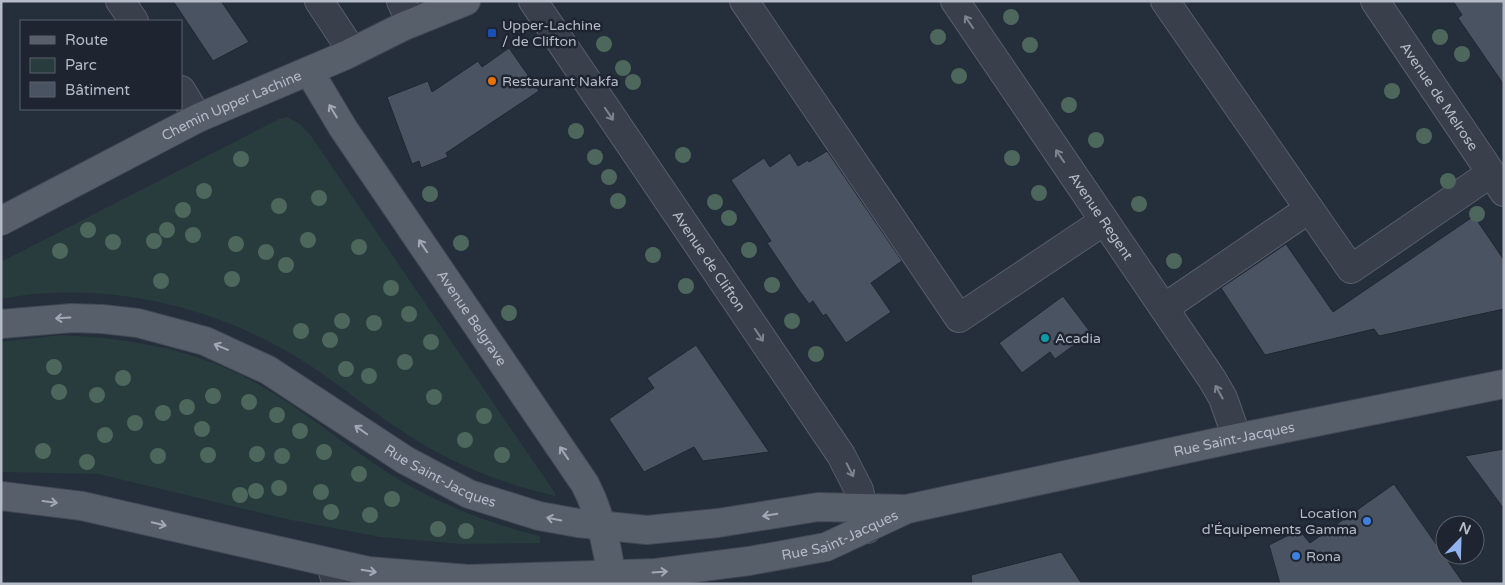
<svg xmlns="http://www.w3.org/2000/svg" width="1505" height="585" font-family="'Varela Round',sans-serif">
	<style>
		.green { fill: #283b3d }
		.building { fill: #4a5362; stroke: #202732 }
		.lines { fill: none; stroke-linecap: round; stroke-linejoin: round }
		.minor-casing { stroke: #575e69; stroke-width: 30 }
		.major-casing { stroke: #424954; stroke-width: 30 }
		.minor { stroke: #39404b; stroke-width: 28 }
		.major { stroke: #575f6b; stroke-width: 28 }
		.tree { fill: #4d675d }
		.oneway { stroke: #7d848f }
		.oneway2 { stroke: #a2a9b5 }
		.transit-dot { fill: #1a4fb4; stroke: #1e2530; stroke-width: 2 }
		.food-dot { fill: #e8710a; stroke: #1e2530; stroke-width: 2 }
		.culture-dot { fill: #0f9aa8; stroke: #1e2530; stroke-width: 2 }
		.shop-dot { fill: #3f7fe0; stroke: #1e2530; stroke-width: 2 }
		.labels { text-anchor: middle; dominant-baseline: central; stroke-width: 5; stroke-linejoin: round; paint-order: stroke }
		.poi-label { font-size: 14px; fill: #b5bbc7; stroke: #1e2530; text-anchor: start }
		.street-label { font-size: 14px; fill: #b5bbc7; stroke: #1e2530 }
	</style>
	<rect width="100%" height="100%" fill="#252e3b"/>
	<!-- green -->
	<g class="green">
		<path d="M287 117 300 124 311 136 555 493V496C500 483 449 463 402 431 369 410 339 384 306 363 220 307 104 279 1 299V262L279 119Z"/>
		<path d="M61 335C124 338 184 347 241 375 295 402 339 442 390 474 436 503 487 523 540 536V543L461 544 380 537 286 519 98 474 1 472V342Z"/>
	</g>
	<!-- building -->
	<g class="building">
		<polygon points="173,1 221,1 249,42 213,61"/>
		<polygon points="1453,1 1504,1 1504,85 1458,18 1462,15"/>
		<polygon points="509,48 539,91 446,153 448,157 421,168 419,161 412,164 387,97 428,81 432,92 478,61 482,67"/>
		<polygon points="827,151 902,261 871,283 891,312 846,343 826,314 823,316 813,301 809,304 798,289 767,243 771,241 731,180 764,158 770,167 790,153 798,166 808,160 809,162"/>
		<polygon points="1474,216 1504,260 1504,309 1379,336 1374,329 1265,355 1221,288 1286,244 1333,312"/>
		<polygon points="1063,296 1091,333 1055,359 1050,352 1022,373 999,343"/>
		<polygon points="696,345 769,452 703,461 694,447 644,472 609,419 654,388 647,378"/>
		<polygon points="1504,449 1504,509 1465,456"/>
		<polygon points="1394,484 1464,584 1280,584 1269,545 1299,530 1310,543"/>
		<polygon points="1061,552 1082,584 972,584 971,575"/>
	</g>
	<g class="lines">
		<defs>
			<g id="minor">
				<polyline points="120,1 134,21"/>
				<polyline points="319,1 352,51"/>
				<polyline points="401,1 411,23"/>
				<path id="s1" d="M533 1 841 455 859 490 867 529"/>
				<polyline points="744,1 959,318 1104,221"/>
				<path id="s2" d="M955 1 1212 379 1223 398 1237 438"/>
				<polyline points="1165,1 1351,269 1491,173"/>
				<path id="s3" d="M1375 1 1504 192"/>
				<polyline points="181,90 198,118"/>
				<polyline points="1164,308 1309,209"/>
				<polyline points="330,563 337,584"/>
			</g>
			<g id="major">
				<path id="s4" d="M309 71 343 128 585 484C600 513 607 543 611 575"/>
				<path id="s5" d="M1 221 198 118 346 55 404 26 466 1"/>
				<path id="s6" d="M1 324 72 318 102 319 138 323 205 341 268 370 405 460 469 494 539 516 578 523 647 530 718 523 818 507 907 509 1237 438 1504 384"/>
				<path id="s7" d="M1 496 82 506 368 571 468 579 656 573 749 561 826 547 903 511"/>
			</g>
		</defs>
		<!-- minor casing -->
		<use href="#minor" class="minor-casing"/>
		<!-- major casing -->
		<use href="#major" class="major-casing"/>
		<!-- minor -->
		<use href="#minor" class="minor"/>
		<!-- major -->
		<use href="#major" class="major"/>
	</g>
	<!-- trees -->
	<g class="tree">
		<circle cx="1011" cy="17" r="8"/>
		<circle cx="938" cy="37" r="8"/>
		<circle cx="1440" cy="37" r="8"/>
		<circle cx="604" cy="44" r="8"/>
		<circle cx="1030" cy="45" r="8"/>
		<circle cx="1462" cy="54" r="8"/>
		<circle cx="623" cy="68" r="8"/>
		<circle cx="959" cy="76" r="8"/>
		<circle cx="633" cy="82" r="8"/>
		<circle cx="1392" cy="91" r="8"/>
		<circle cx="1069" cy="105" r="8"/>
		<circle cx="576" cy="131" r="8"/>
		<circle cx="1424" cy="136" r="8"/>
		<circle cx="1096" cy="140" r="8"/>
		<circle cx="683" cy="155" r="8"/>
		<circle cx="595" cy="157" r="8"/>
		<circle cx="1012" cy="158" r="8"/>
		<circle cx="241" cy="159" r="8"/>
		<circle cx="609" cy="177" r="8"/>
		<circle cx="1448" cy="181" r="8"/>
		<circle cx="204" cy="191" r="8"/>
		<circle cx="1039" cy="193" r="8"/>
		<circle cx="430" cy="194" r="8"/>
		<circle cx="319" cy="198" r="8"/>
		<circle cx="618" cy="201" r="8"/>
		<circle cx="715" cy="202" r="8"/>
		<circle cx="1139" cy="204" r="8"/>
		<circle cx="279" cy="206" r="8"/>
		<circle cx="183" cy="210" r="8"/>
		<circle cx="1477" cy="214" r="8"/>
		<circle cx="729" cy="218" r="8"/>
		<circle cx="88" cy="230" r="8"/>
		<circle cx="167" cy="230" r="8"/>
		<circle cx="193" cy="235" r="8"/>
		<circle cx="308" cy="240" r="8"/>
		<circle cx="154" cy="241" r="8"/>
		<circle cx="113" cy="242" r="8"/>
		<circle cx="461" cy="243" r="8"/>
		<circle cx="236" cy="244" r="8"/>
		<circle cx="359" cy="247" r="8"/>
		<circle cx="749" cy="250" r="8"/>
		<circle cx="60" cy="251" r="8"/>
		<circle cx="266" cy="252" r="8"/>
		<circle cx="653" cy="255" r="8"/>
		<circle cx="1174" cy="261" r="8"/>
		<circle cx="286" cy="265" r="8"/>
		<circle cx="232" cy="279" r="8"/>
		<circle cx="161" cy="281" r="8"/>
		<circle cx="772" cy="285" r="8"/>
		<circle cx="686" cy="286" r="8"/>
		<circle cx="391" cy="288" r="8"/>
		<circle cx="509" cy="313" r="8"/>
		<circle cx="409" cy="314" r="8"/>
		<circle cx="342" cy="321" r="8"/>
		<circle cx="792" cy="321" r="8"/>
		<circle cx="374" cy="323" r="8"/>
		<circle cx="301" cy="331" r="8"/>
		<circle cx="330" cy="340" r="8"/>
		<circle cx="431" cy="342" r="8"/>
		<circle cx="816" cy="354" r="8"/>
		<circle cx="405" cy="362" r="8"/>
		<circle cx="54" cy="367" r="8"/>
		<circle cx="346" cy="369" r="8"/>
		<circle cx="369" cy="376" r="8"/>
		<circle cx="123" cy="378" r="8"/>
		<circle cx="59" cy="392" r="8"/>
		<circle cx="97" cy="395" r="8"/>
		<circle cx="213" cy="396" r="8"/>
		<circle cx="434" cy="397" r="8"/>
		<circle cx="249" cy="402" r="8"/>
		<circle cx="187" cy="407" r="8"/>
		<circle cx="163" cy="413" r="8"/>
		<circle cx="277" cy="415" r="8"/>
		<circle cx="484" cy="416" r="8"/>
		<circle cx="135" cy="423" r="8"/>
		<circle cx="202" cy="429" r="8"/>
		<circle cx="300" cy="431" r="8"/>
		<circle cx="105" cy="435" r="8"/>
		<circle cx="465" cy="440" r="8"/>
		<circle cx="43" cy="451" r="8"/>
		<circle cx="324" cy="452" r="8"/>
		<circle cx="257" cy="454" r="8"/>
		<circle cx="208" cy="455" r="8"/>
		<circle cx="502" cy="455" r="8"/>
		<circle cx="158" cy="456" r="8"/>
		<circle cx="282" cy="456" r="8"/>
		<circle cx="87" cy="462" r="8"/>
		<circle cx="359" cy="474" r="8"/>
		<circle cx="279" cy="488" r="8"/>
		<circle cx="256" cy="491" r="8"/>
		<circle cx="321" cy="492" r="8"/>
		<circle cx="240" cy="495" r="8"/>
		<circle cx="392" cy="499" r="8"/>
		<circle cx="331" cy="512" r="8"/>
		<circle cx="370" cy="515" r="8"/>
		<circle cx="438" cy="529" r="8"/>
		<circle cx="466" cy="531" r="8"/>
	</g>
	<!-- one-way arrows -->
	<defs><path id="oneway-shaft" d="M-6 0H5M1.5-3L5.5 0L1.5 3" fill="none" stroke-width="1.6" stroke-linecap="round" stroke-linejoin="round" transform="scale(1.25)"/></defs>
	<g class="oneway">
		<use href="#oneway-shaft" transform="translate(969 22) rotate(-124)"/>
		<use href="#oneway-shaft" transform="translate(609 114) rotate(56)"/>
		<use href="#oneway-shaft" transform="translate(1060 156) rotate(-124)"/>
		<use href="#oneway-shaft" transform="translate(759 335) rotate(56)"/>
		<use href="#oneway-shaft" transform="translate(1219 392) rotate(-119)"/>
		<use href="#oneway-shaft" transform="translate(850 470) rotate(63)"/>
	</g>
	<g class="oneway2">
		<use href="#oneway-shaft" transform="translate(333 111) rotate(-121)"/>
		<use href="#oneway-shaft" transform="translate(423 246) rotate(-124)"/>
		<use href="#oneway-shaft" transform="translate(63 318) rotate(177)"/>
		<use href="#oneway-shaft" transform="translate(221 347) rotate(-157)"/>
		<use href="#oneway-shaft" transform="translate(361 430) rotate(-145)"/>
		<use href="#oneway-shaft" transform="translate(564 453) rotate(-124)"/>
		<use href="#oneway-shaft" transform="translate(50 502) rotate(8)"/>
		<use href="#oneway-shaft" transform="translate(770 515) rotate(171)"/>
		<use href="#oneway-shaft" transform="translate(554 519) rotate(-169)"/>
		<use href="#oneway-shaft" transform="translate(159 524) rotate(14)"/>
		<use href="#oneway-shaft" transform="translate(369 571) rotate(9)"/>
		<use href="#oneway-shaft" transform="translate(660 572) rotate(-4)"/>
	</g>
	<!-- markers -->
	<rect class="transit-dot" x="487" y="28" width="10" height="10" rx="2.5"/>
	<circle class="food-dot" cx="492" cy="81" r="5"/>
	<circle class="culture-dot" cx="1045" cy="338" r="5"/>
	<g class="shop-dot">
		<circle cx="1367" cy="521" r="5"/>
		<circle cx="1296" cy="556" r="5"/>
	</g>
	<g class="labels">
		<!-- poi labels -->
		<g class="poi-label">
			<text x="502" y="25">Upper-Lachine<tspan x="502" dy="16">/ de Clifton</tspan></text>
			<text x="502" y="81">Restaurant Nakfa</text>
			<text x="1055" y="338">Acadia</text>
			<text x="1357" y="513" text-anchor="end">Location<tspan x="1357" dy="16">d'Équipements Gamma</tspan></text>
			<text x="1306" y="556">Rona</text>
		</g>
		<!-- street labels -->
		<g class="street-label">
			<text stroke="none"><textPath href="#s3" startOffset="115">Avenue de Melrose</textPath></text>
			<text stroke="none"><textPath href="#s5" startOffset="258">Chemin Upper Lachine</textPath></text>
			<text stroke="none"><textPath href="#s2" startOffset="260">Avenue Regent</textPath></text>
			<text stroke="none"><textPath href="#s1" startOffset="314">Avenue de Clifton</textPath></text>
			<text stroke="none"><textPath href="#s4" startOffset="296">Avenue Belgrave</textPath></text>
			<text stroke="none"><textPath href="#s6" startOffset="1291">Rue Saint-Jacques</textPath></text>
			<text stroke="none"><textPath href="#s6" startOffset="479">Rue Saint-Jacques</textPath></text>
			<text stroke="none"><textPath href="#s7" startOffset="852">Rue Saint-Jacques</textPath></text>
		</g>
	</g>
	<!-- border -->
	<rect width="1505" height="585" fill="none" stroke="#b5bbc7" stroke-width="5"/>
	<!-- legend -->
	<rect x="20" y="20" width="162" height="90" fill="#1e2530" stroke="#5a616c"/>
	<rect x="30" y="36" width="25" height="8" fill="#575f6b" stroke="#5a616c"/>
	<text x="65" y="45" font-size="15" fill="#b5bbc7">Route</text>
	<rect x="30" y="58" width="25" height="15" fill="#283b3d" stroke="#5a616c"/>
	<text x="65" y="70" font-size="15" fill="#b5bbc7">Parc</text>
	<rect x="30" y="82" width="25" height="15" fill="#4a5362" stroke="#5a616c"/>
	<text x="65" y="95" font-size="15" fill="#b5bbc7">Bâtiment</text>
	<!-- north arrow -->
	<g transform="translate(1460 540) rotate(23)"><circle r="24" fill="#1e2530" stroke="#5a616c"/>
	<path d="M0-4L9 19L0 12L-9 19Z" fill="#91b3ef"/>
	<text y="-8" font-size="14" font-weight="bold" text-anchor="middle" fill="#b5bbc7">N</text>
	</g>
</svg>
